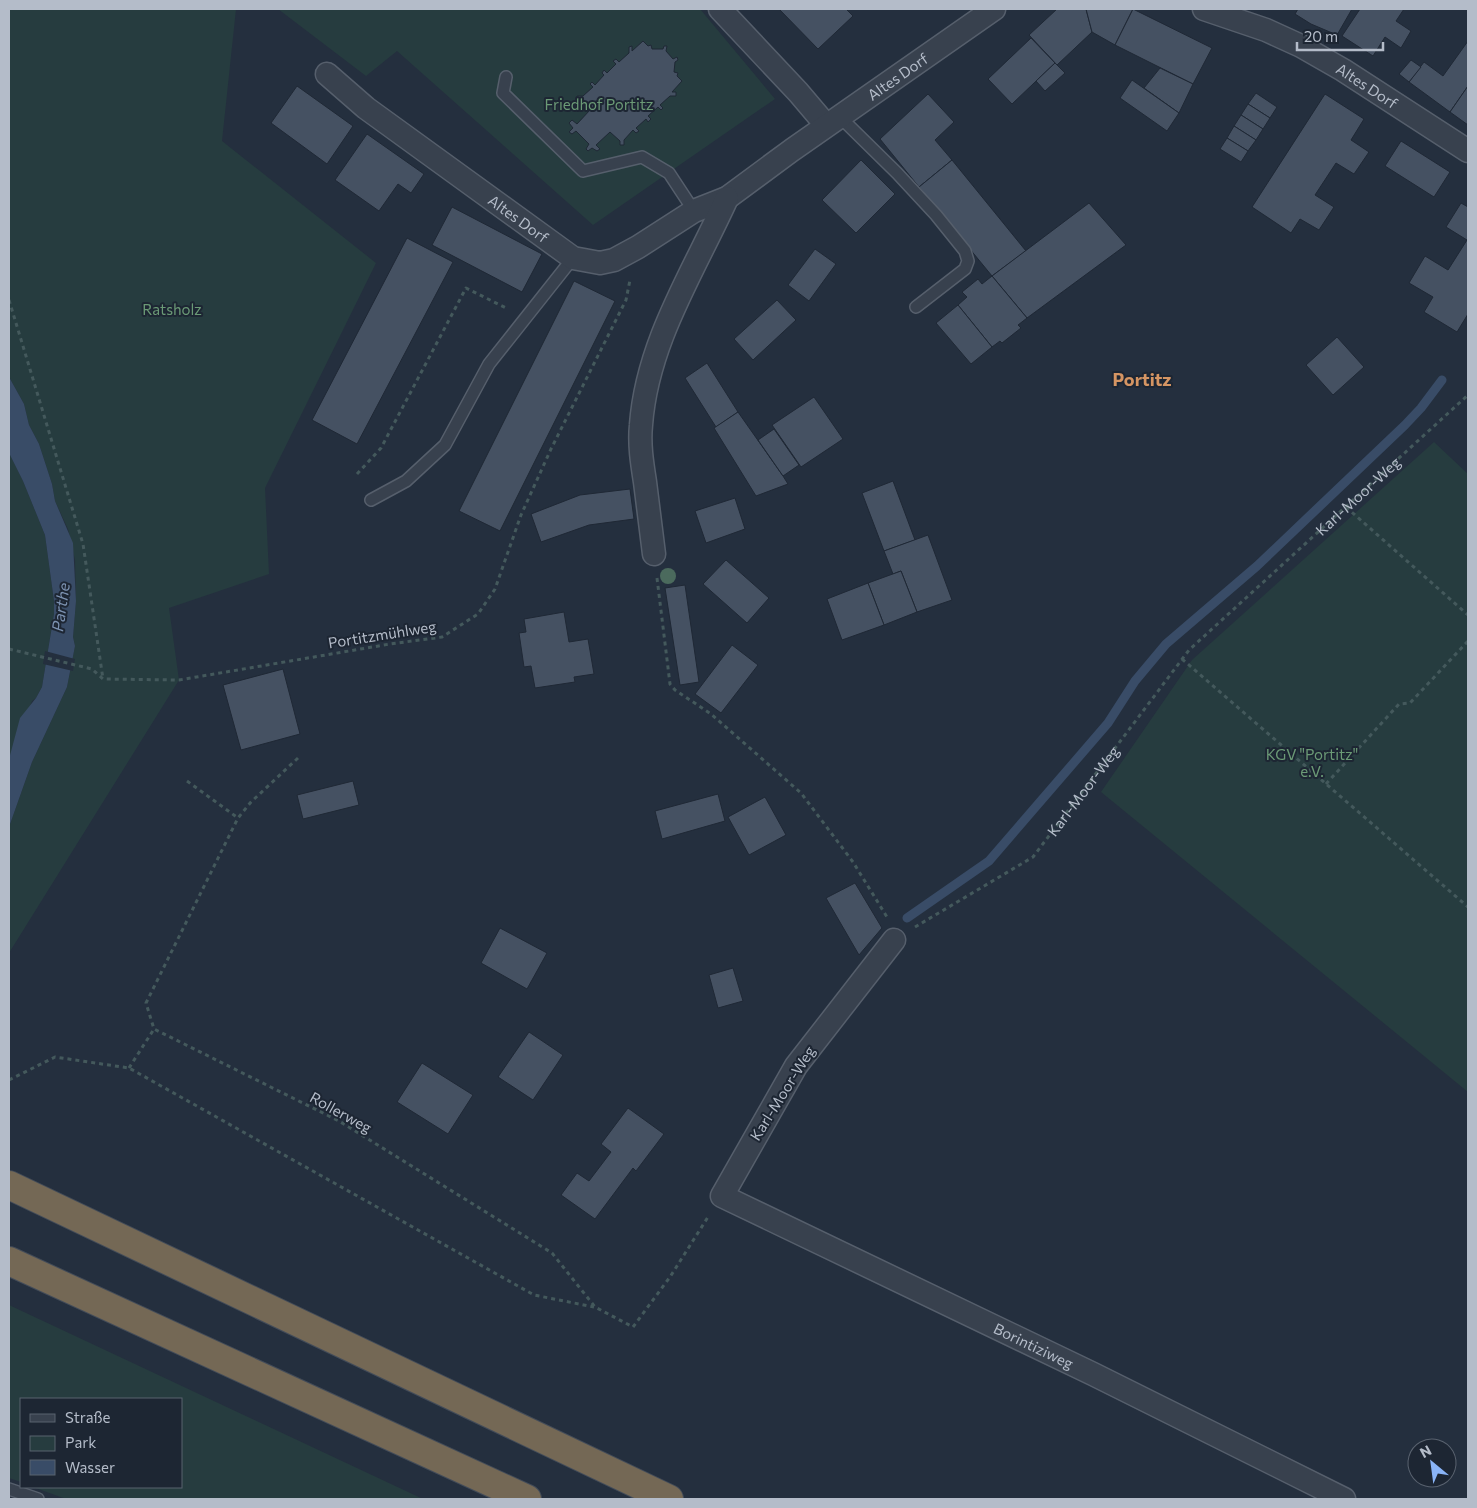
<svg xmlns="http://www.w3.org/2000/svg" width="1477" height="1508" font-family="Commissioner,sans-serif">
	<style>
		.green { fill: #263c3f }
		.water { fill: #394c67 }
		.pier { fill: #242f3e }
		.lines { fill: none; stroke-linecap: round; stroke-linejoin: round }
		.stream { stroke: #394c67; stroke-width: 9 }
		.building { fill: #455162; stroke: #1f2835 }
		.service-casing { stroke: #565f6c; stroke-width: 14 }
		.minor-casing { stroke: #565f6c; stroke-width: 25 }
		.motorway-casing { stroke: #434c59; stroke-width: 30 }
		.path { stroke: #44595c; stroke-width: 3; stroke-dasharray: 4 4; stroke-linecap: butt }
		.service { stroke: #38414e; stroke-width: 11 }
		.minor { stroke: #38414e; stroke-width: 22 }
		.motorway { stroke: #746855; stroke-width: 28 }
		.tree { fill: #4b6a5d }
		.labels { text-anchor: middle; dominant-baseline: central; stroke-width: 4; stroke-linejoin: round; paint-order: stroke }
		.street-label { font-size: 15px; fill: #b4bcc9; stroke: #1d2633 }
		.park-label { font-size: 15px; fill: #6b9a76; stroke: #1d2633 }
		.water-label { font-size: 16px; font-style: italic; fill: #7c92b1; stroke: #1d2633 }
		.quarter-label { font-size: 18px; font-weight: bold; fill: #d59563; stroke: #1d2633 }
	</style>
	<rect width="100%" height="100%" fill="#242f3e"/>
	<!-- green -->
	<g class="green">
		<polygon points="9,9 236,9 222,141 376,263 265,488 269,574 169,608 179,680 9,953 9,827 32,762 67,687 75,646 73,637 76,601 75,560 68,529 55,501 52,484 39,444 29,425 24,404 9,377"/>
		<polygon points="278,9 700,9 775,99 593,225 397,51 366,76"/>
		<polygon points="1434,442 1468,474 1468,1092 1101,792 1192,660"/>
		<polygon points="9,453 23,481 45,535 54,601 54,614 42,687 36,698 32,701 9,759"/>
		<polygon points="9,1305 423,1499 66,1499 33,1487 181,1487 181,1399 21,1399 21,1482 9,1478"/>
	</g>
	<!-- water -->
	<polygon class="water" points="9,377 24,404 29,425 39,444 52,484 55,501 73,543 76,601 73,637 75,646 67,687 32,762 9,827 9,759 20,718 36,698 42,687 54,614 54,601 45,535 23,481 9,453"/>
	<!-- pier -->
	<polygon class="pier" points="45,651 75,659 73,671 43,664"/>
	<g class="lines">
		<!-- stream -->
		<polyline class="stream" points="907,918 989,861 1108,723 1135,681 1166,644 1257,566 1405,425 1421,408 1442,380"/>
	</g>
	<!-- building -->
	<g class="building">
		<polygon points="779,9 846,9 853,16 818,49"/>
		<polygon points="1057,9 1086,9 1092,32 1057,65 1029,35"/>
		<polygon points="1086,9 1133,9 1115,45 1092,32"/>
		<polygon points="1133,9 1212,48 1193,84 1115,45"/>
		<polygon points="1298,9 1352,9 1337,35 1311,24 1295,14"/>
		<polygon points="1360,9 1404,9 1396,21 1411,31 1401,48 1385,37 1373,56 1342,36"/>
		<polygon points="1031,38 1055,63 1012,104 988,79"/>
		<polygon points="643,41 648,46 651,45 652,49 663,49 664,46 667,46 666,51 673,59 677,57 678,60 675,62 674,72 678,73 677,76 682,81 672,92 676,92 676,96 670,96 660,105 663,108 661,110 658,107 648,116 651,119 648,122 646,119 636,128 639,131 636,133 633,130 624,140 624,145 620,145 620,141 610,132 596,145 600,149 597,151 592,148 588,151 586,149 589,144 576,131 572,134 569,132 573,128 569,123 572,120 577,124 590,110 581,100 577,99 577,96 583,96 593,87 590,84 592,82 595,85 604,75 602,73 604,70 607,73 616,64 613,61 616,59 619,62 629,53 629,47 632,46 632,51"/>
		<polygon points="1468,41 1468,86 1450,112 1409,82 1424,62 1443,76"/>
		<polygon points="1411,60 1421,67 1409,82 1399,74"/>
		<polygon points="1055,63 1065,73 1045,91 1036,81"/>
		<polygon points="1160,68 1193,84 1179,113 1144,88"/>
		<polygon points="1132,80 1179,113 1167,131 1120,98"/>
		<polygon points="297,86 353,126 327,164 271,123"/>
		<polygon points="1468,86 1468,125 1450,112"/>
		<polygon points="1256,93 1277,107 1270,118 1248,104"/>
		<polygon points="928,94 954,122 935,140 952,160 919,187 880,139"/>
		<polygon points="1325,94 1364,119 1351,140 1369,152 1354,174 1336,163 1315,195 1334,207 1319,230 1300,219 1291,233 1252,207"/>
		<polygon points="1248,104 1270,118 1263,129 1241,115"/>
		<polygon points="1241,115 1263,129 1256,140 1234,126"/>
		<polygon points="1234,126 1256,140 1248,151 1227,138"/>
		<polygon points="367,134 424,174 411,193 398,184 379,211 335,180"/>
		<polygon points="1227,138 1248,151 1241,162 1220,149"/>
		<polygon points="1401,141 1450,172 1434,197 1385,166"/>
		<polygon points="861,160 895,194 856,233 822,200"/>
		<polygon points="952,160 1026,251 992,276 919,187"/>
		<polygon points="1089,203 1126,245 1027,318 992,276"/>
		<polygon points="1461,203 1468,207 1468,314 1457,332 1424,312 1433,297 1409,283 1425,256 1448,270 1467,240 1446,227"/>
		<polygon points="452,207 542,254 522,292 432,245"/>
		<polygon points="407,238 453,262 357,444 312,420"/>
		<polygon points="815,249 836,264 809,301 788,285"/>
		<polygon points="992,276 1027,318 1018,325 1021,328 1002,343 1000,341 992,347 958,305 967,297 962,292 978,279 982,284"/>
		<polygon points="574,281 615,301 500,531 459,511"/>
		<polygon points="777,300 796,320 753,360 734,339"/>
		<polygon points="958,305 992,347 971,364 936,323"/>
		<polygon points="1337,337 1364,367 1333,395 1306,365"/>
		<polygon points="707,363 738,412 716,427 685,378"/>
		<polygon points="814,397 843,439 801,467 772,425"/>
		<polygon points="738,412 783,476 788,484 756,496 714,428"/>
		<polygon points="774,429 799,465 783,476 758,440"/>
		<polygon points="893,481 915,540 884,551 862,493"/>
		<polygon points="630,489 634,519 589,525 541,542 531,514 580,495"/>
		<polygon points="735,498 745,529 706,543 695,511"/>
		<polygon points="928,535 952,600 917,612 901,571 893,574 884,551"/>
		<polygon points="726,560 769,598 747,623 703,584"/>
		<polygon points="901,571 917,612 884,625 868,583"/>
		<polygon points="868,583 884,625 842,640 827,599"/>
		<polygon points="685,585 699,682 680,685 665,588"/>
		<polygon points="564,612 569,642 588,639 594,674 574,677 575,682 535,688 531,666 524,667 519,633 526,632 524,619"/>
		<polygon points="732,645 758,665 721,713 695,694"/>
		<polygon points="283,669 300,734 241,750 223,685"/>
		<polygon points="353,781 359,805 303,819 297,795"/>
		<polygon points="718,794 725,821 662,839 655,811"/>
		<polygon points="765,797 786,835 749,855 728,817"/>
		<polygon points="855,883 882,928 859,955 826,898"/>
		<polygon points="500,928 547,953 527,989 481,963"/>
		<polygon points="733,968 743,1001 718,1008 709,975"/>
		<polygon points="529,1032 563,1055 533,1100 498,1077"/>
		<polygon points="422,1063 473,1095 448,1134 397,1102"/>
		<polygon points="628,1108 664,1134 636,1171 633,1168 595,1219 561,1195 577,1173 589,1181 611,1152 601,1144"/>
	</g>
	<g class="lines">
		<defs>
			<g id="service">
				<polyline points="506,77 503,93 583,171 642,157 669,173 694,211"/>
				<polyline points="840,117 897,173 936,215 965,251 968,261 965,269 916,307"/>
				<polyline points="371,500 406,481 445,445 489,364 573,258"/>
				<polyline points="9,1489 38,1499"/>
			</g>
			<g id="minor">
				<polyline points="720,9 798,92 826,125"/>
				<path id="s2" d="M1204 9 1266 30 1301 46 1343 70 1468 151"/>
				<path id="s3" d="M327 74 366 108 573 258 600 263 614 260 638 247 694 211 727 198 792 150 994 9"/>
				<path d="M654 554C651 530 648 506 645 482 642 463 639 444 641 425 647 342 694 271 727 198"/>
				<path id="s4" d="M894 940 796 1066 722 1196 1093 1374 1344 1499"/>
			</g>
			<g id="motorway">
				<polyline points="9,1185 669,1499"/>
				<polyline points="9,1261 527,1499"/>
			</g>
		</defs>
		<!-- service casing -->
		<use href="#service" class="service-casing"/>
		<!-- minor casing -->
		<use href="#minor" class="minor-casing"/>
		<!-- motorway casing -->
		<use href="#motorway" class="motorway-casing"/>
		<!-- path -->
		<g class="path">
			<polyline points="9,300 83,544 103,679"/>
			<polyline points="357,474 381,448 466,288 508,309"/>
			<polyline points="1346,507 1468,615"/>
			<polyline points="657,578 670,684 675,690 711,714 801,793 853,862 887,917"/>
			<polyline points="9,649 92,669 103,679 179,680 390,644 442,637 478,614 495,589 521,515 551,449 626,300 630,280"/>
			<polyline points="1182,659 1468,907"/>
			<polyline points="298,758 251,802 238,818 146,1003 154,1029 339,1121 552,1253 595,1307 633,1327 670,1277 708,1217"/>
			<polyline points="187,781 238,818"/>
			<polyline points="1326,784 1399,704 1410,703 1468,641"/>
			<path id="s1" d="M915 927 1033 857 1189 650 1468 395"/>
			<polyline points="129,1068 154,1029"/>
			<polyline points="9,1080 55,1057 129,1068 534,1295 594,1307"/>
		</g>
		<!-- service -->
		<use href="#service" class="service"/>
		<!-- minor -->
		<use href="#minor" class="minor"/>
		<!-- motorway -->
		<use href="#motorway" class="motorway"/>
	</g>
	<!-- trees -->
	<circle class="tree" cx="668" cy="576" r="8"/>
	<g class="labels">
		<!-- street labels -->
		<g class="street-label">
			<text stroke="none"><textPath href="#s3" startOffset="688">Altes Dorf</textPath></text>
			<text stroke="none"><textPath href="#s2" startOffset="181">Altes Dorf</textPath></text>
			<text stroke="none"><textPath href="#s3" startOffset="240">Altes Dorf</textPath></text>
			<text stroke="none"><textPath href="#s1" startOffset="625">Karl-Moor-Weg</textPath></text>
			<text transform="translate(382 634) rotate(-9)">Portitzmühlweg</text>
			<text stroke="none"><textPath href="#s1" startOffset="220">Karl-Moor-Weg</textPath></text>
			<text transform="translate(782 1093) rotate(-58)">Karl-Moor-Weg</text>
			<text transform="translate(341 1112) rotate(29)">Rollerweg</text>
			<text stroke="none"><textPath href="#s4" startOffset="655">Borintiziweg</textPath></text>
		</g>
		<!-- park labels -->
		<g class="park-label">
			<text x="599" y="104">Friedhof Portitz</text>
			<text x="172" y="309">Ratsholz</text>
			<text x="1312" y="754">KGV "Portitz"<tspan x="1312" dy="17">e.V.</tspan></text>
		</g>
		<!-- water labels -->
		<g class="water-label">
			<text transform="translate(60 607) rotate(-82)">Parthe</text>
		</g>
		<!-- quarter labels -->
		<g class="quarter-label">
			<text x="1142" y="379">Portitz</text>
		</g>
	</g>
	<!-- border -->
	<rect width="1477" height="1508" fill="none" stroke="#b4bcc9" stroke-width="20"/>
	<!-- legend -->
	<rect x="20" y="1398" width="162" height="90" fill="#1d2633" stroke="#59626f"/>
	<rect x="30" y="1414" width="25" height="8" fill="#38414e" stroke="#59626f"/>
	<text x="65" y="1423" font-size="15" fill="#b4bcc9">Straße</text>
	<rect x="30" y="1436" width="25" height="15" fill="#263c3f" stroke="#59626f"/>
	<text x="65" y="1448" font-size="15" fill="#b4bcc9">Park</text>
	<rect x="30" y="1460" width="25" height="15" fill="#394c67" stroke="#59626f"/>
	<text x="65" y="1473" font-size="15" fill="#b4bcc9">Wasser</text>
	<!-- north arrow -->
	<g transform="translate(1432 1463) rotate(331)"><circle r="24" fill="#1d2633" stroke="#59626f"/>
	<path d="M0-4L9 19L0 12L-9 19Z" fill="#8ab4f8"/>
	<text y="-8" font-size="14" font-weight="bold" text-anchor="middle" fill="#b4bcc9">N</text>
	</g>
	<!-- scale -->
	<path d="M1297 42v8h86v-8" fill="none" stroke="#b4bcc9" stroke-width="2.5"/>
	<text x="1304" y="42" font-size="15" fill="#b4bcc9" stroke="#1d2633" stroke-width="4" paint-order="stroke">20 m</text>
</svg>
